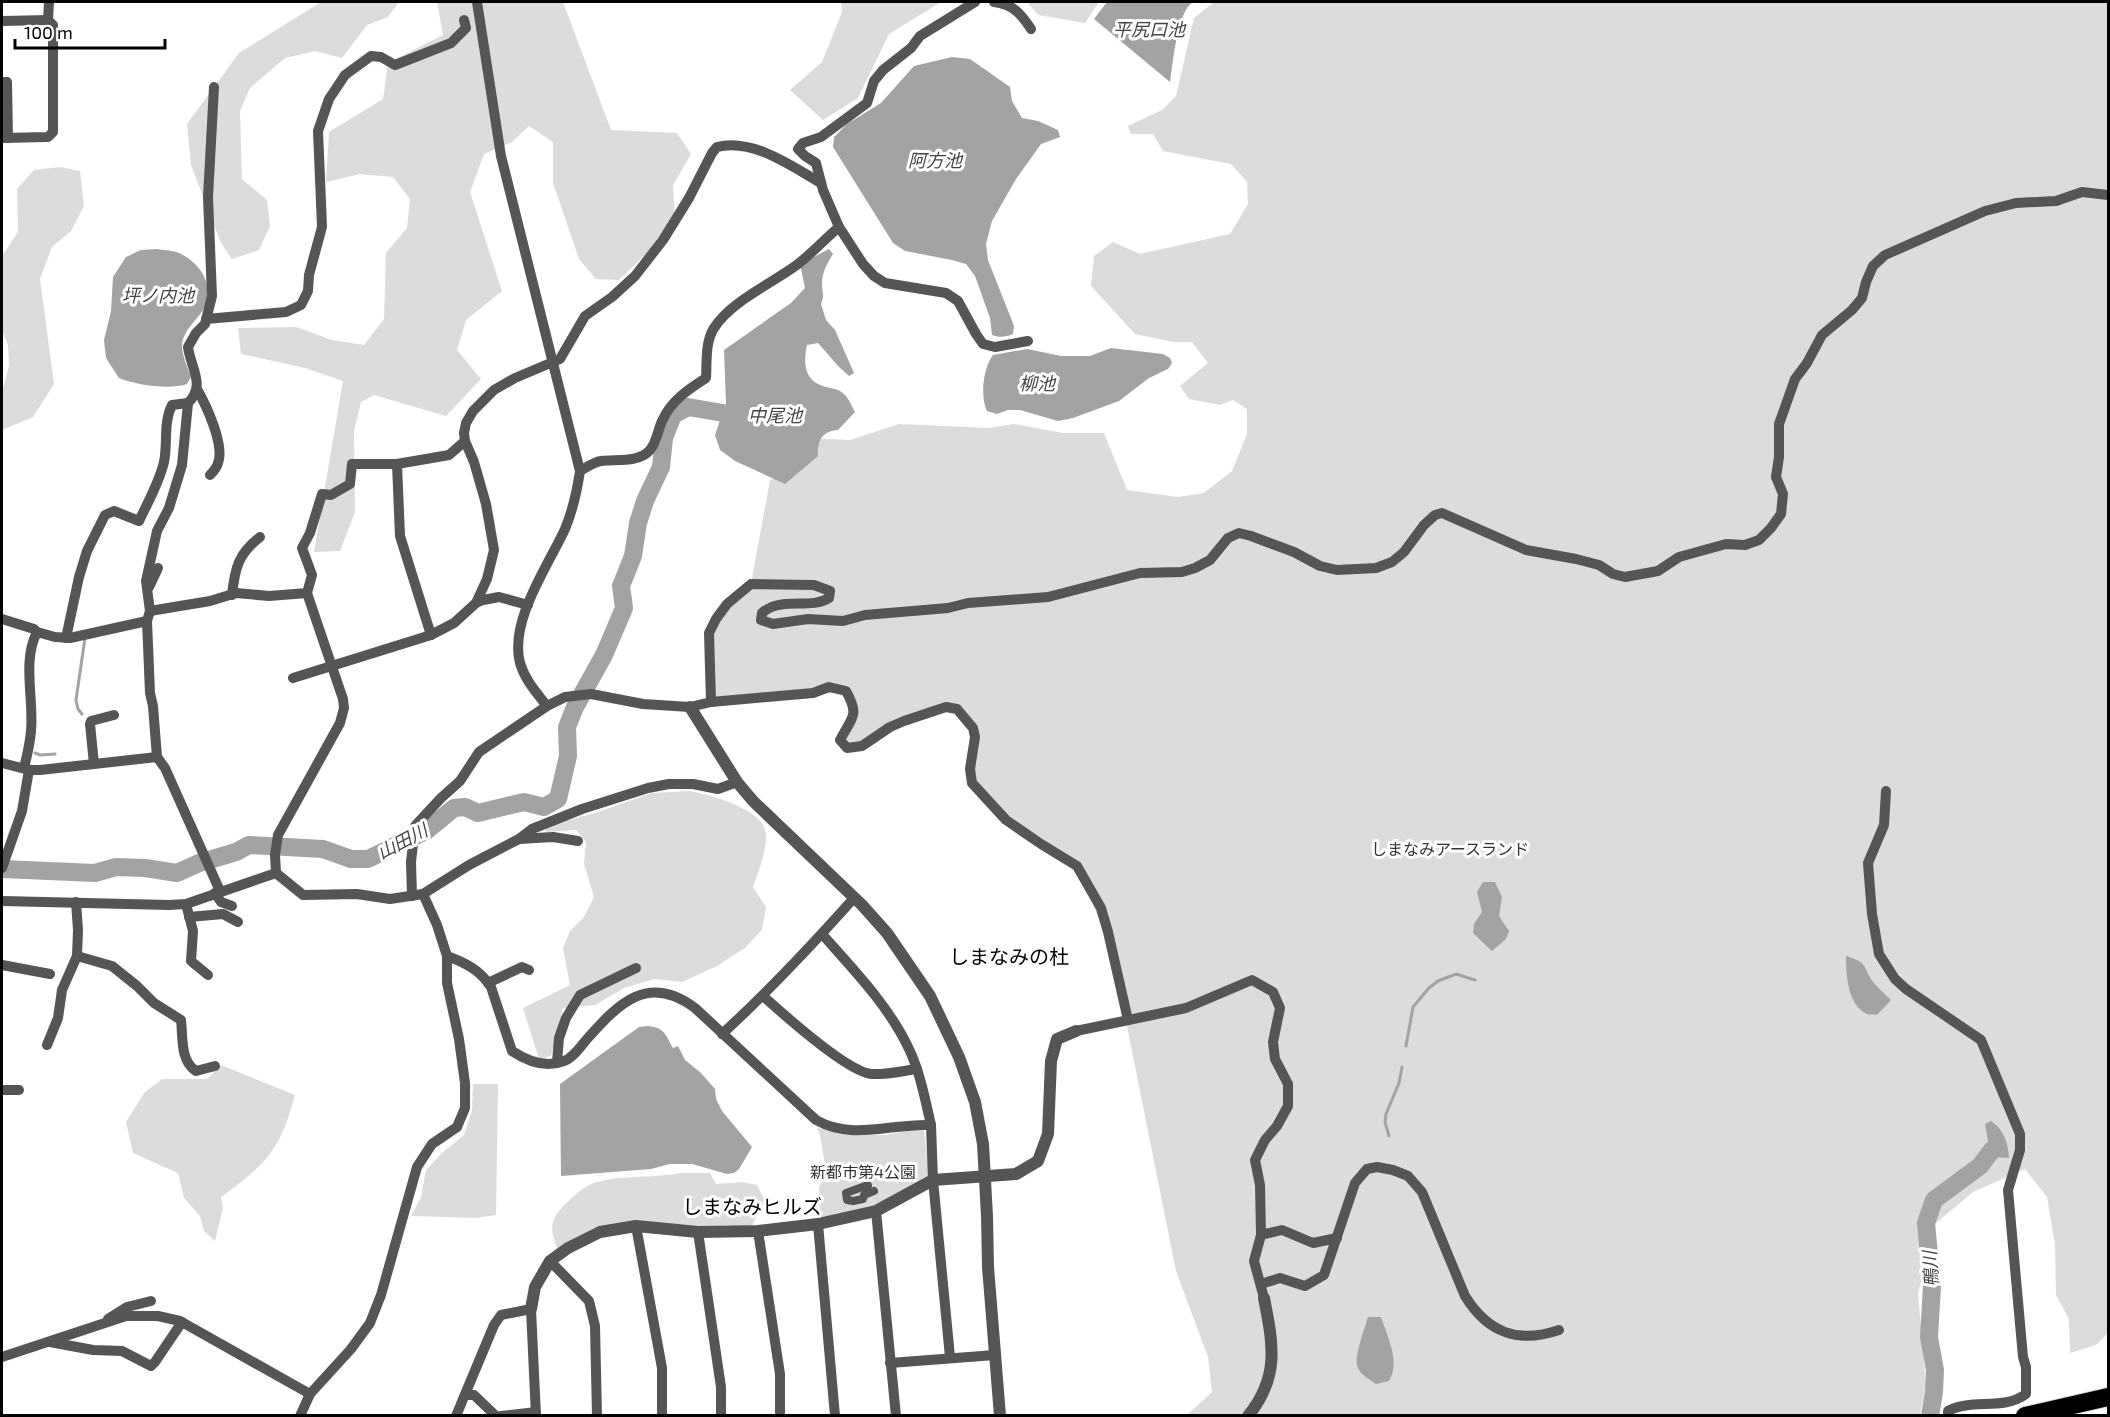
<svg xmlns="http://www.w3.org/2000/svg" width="2110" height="1417" font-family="'Exo 2','Noto Sans JP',sans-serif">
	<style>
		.green { fill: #dcdcdc }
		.water { fill: #a3a3a3 }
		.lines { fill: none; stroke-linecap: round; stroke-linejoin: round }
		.stream { stroke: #a3a3a3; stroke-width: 3 }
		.river { stroke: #a3a3a3; stroke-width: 18 }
		.motorway-casing { stroke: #dbdbdb; stroke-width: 20 }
		.pedestrian { stroke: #555; stroke-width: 8 }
		.minor { stroke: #555; stroke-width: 10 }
		.tertiary { stroke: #555; stroke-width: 12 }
		.motorway { stroke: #000; stroke-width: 18 }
		.labels { text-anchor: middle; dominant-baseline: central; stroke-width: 6; stroke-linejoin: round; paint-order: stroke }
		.park-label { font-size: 16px; fill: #333; stroke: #fff }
		.water-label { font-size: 18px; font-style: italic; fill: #444; stroke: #fff }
		.quarter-label { font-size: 20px; fill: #000; stroke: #fff }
	</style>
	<rect width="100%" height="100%" fill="#fff"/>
	<!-- green -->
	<g class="green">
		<polygon points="321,2 399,2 388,17 367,25 342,58 315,51 285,58 250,88 240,111 242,179 267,200 270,226 259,250 232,259 221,243 191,165 187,124 239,53"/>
		<polygon points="437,2 563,2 611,130 677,133 691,154 673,185 675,218 653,247 619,280 596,279 579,259 553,183 553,142 529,126 512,142 484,154 470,192 502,291 466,320 457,350 481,379 446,416 374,395 361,402 354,431 355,512 340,551 314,552 343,381 305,368 241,354 238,328 296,327 332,340 364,345 384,319 386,253 407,228 410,199 393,177 360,174 326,182 329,132 383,99 388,63 443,35"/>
		<polygon points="841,2 941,2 889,34 858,98 823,120 790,90 822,62 842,12"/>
		<polygon points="1027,2 1099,2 1085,23 1038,15"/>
		<polygon points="1214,2 2108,2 2108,1333 2096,1345 2070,1353 2069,1319 2056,1295 2055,1244 2047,1197 2025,1169 1973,1192 1936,1223 1918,1293 1926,1384 1920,1415 1187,1415 1212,1392 1208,1357 1176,1271 1112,951 1077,866 999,811 972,783 975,737 957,709 925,714 847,748 841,740 853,718 846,691 711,702 709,633 727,604 751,584 770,480 783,476 802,438 850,440 899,424 988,428 1014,424 1063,433 1104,433 1127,490 1178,497 1204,493 1232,471 1247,434 1247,409 1233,400 1220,405 1189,399 1180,386 1208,363 1192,342 1173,342 1135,334 1091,286 1094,256 1113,242 1140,254 1230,234 1248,204 1247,182 1231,164 1163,151 1153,134 1131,134 1128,126 1162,110 1176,96 1194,18"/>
		<polygon points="60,167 80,171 84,206 71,231 52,247 40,279 54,384 33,417 2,430 2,392 9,366 8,345 2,330 2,256 18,232 17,189 34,170"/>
		<path d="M690 791C710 795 755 807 764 827 771 842 758 872 753 887L766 907 762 930 745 948 717 966 682 982 654 979 624 988 595 1005 563 1008 551 1056 539 1059 523 1008 570 985 563 948 570 931 584 917 594 897 584 864 586 842 576 830 546 832 545 826 595 813 652 793Z"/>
		<path d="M221 1065 295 1095C280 1151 266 1164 221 1197L223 1208 215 1241 204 1231 200 1216 184 1198 178 1173 133 1153 126 1122 144 1093 162 1079H207Z"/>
		<polygon points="473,1084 498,1084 496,1215 476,1218 411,1216 421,1197 426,1170 442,1153 464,1135 472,1111"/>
		<path d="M817 1128C839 1132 860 1135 882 1135 896 1134 910 1128 924 1131L930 1179 875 1207 821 1220 819 1188 826 1171 820 1135Z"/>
		<path d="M682 1173H710L716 1184 743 1182 757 1185 765 1201 752 1225 691 1226 638 1222 558 1250C555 1242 550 1230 553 1222 557 1208 584 1185 597 1182 624 1175 654 1178 682 1173Z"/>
	</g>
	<!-- water -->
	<g class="water">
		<path d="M1107 2H1193C1177 11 1173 64 1170 82L1094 19Z"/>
		<path d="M952 57 970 59 1010 87 1012 101 1022 118 1038 121 1058 130 1060 137 1041 144 1016 179 992 221 986 244 988 260 1014 326 1013 334C1006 337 999 338 992 335L990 318 975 276 966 264 952 260 905 251 893 243 833 147 834 137 847 124 881 103 914 66Z"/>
		<path d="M156 249C163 250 172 250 179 253 201 263 216 287 203 310 196 321 182 332 182 346 182 356 188 368 191 377L187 384C170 390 136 385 119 378L106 358 104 340 111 311 113 277 126 257 141 250Z"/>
		<path d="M829 249 833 254C827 263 822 273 822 284 822 292 825 295 821 304L826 320 835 330 854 373 849 376 839 367 818 343 807 345C804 359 803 376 818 384 827 389 838 387 845 395 849 399 852 407 855 412L838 430C822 431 817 441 818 456L785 484 735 461 720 450 715 435 726 403 724 350 791 303 805 288 800 264Z"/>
		<path d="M1111 348 1163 354 1170 358 1172 363 1168 369 1149 378 1119 401 1073 418 1058 421 1020 410H1008L997 414 987 411C980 397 983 368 993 355L1027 349 1061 356H1090Z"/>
		<polygon points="1483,882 1495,882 1502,897 1499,916 1509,931 1506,939 1492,951 1473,933 1474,924 1482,912 1477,892"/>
		<path d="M1846 956C1869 963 1862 966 1873 982 1878 988 1885 994 1891 1000L1877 1015C1873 1014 1870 1015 1867 1014 1847 1005 1846 973 1846 956Z"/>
		<path d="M648 1026C665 1028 665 1034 673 1048L678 1046 685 1060 701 1073 715 1089 716 1099 722 1111 752 1147 739 1169 734 1173 727 1174 692 1164H670L651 1169 561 1176 560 1084 639 1027Z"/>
		<path d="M1991 1121C2004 1130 2008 1142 2009 1158L1993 1157 1986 1150 1988 1141 1985 1124Z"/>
		<path d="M1368 1317H1381C1387 1336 1401 1362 1389 1381L1376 1384C1370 1380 1361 1375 1358 1368 1353 1358 1365 1328 1368 1317Z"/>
	</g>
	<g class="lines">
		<!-- stream -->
		<g class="stream">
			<polyline points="82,714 78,709 76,700 85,638"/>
			<polyline points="35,753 40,755 55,754"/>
			<polyline points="1406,1046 1413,1007 1429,988 1438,981 1456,974 1475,980"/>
			<polyline points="1389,1136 1385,1122 1386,1114 1399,1083 1402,1067"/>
		</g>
		<!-- river -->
		<g class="river">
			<polyline points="2,869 95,873 116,867 145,868 177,873 199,863 236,852 249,845 323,849 351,859 368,859 426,831 454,808 465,807 478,813 524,802 544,807 558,799 568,756 567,727 575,707 604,655 624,608 621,586 633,556 638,523 645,501 661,467 664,438 673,415 688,407 723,413"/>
			<polyline points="1930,1416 1934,1392 1935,1370 1929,1337 1932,1286 1926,1223 1934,1200 1980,1166 1992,1150"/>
		</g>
		<defs>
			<polyline id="motorway" points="2025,1416 2108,1397"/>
		</defs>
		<!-- motorway casing -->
		<use href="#motorway" class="motorway-casing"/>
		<!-- pedestrian -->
		<polyline class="pedestrian" points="868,1185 846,1193 847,1200 853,1201 863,1199 864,1195 874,1191"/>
		<!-- minor -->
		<g class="minor">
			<path d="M477 2 501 156 580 471C577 491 573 510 565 529 548 566 509 621 520 663 525 680 536 692 547 706"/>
			<path d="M994 2C1013 4 1021 14 1031 29"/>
			<polyline points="2,21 48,20"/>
			<polyline points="2,82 7,82 8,138"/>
			<path d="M214 87 208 197 212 296 205 324 196 333 188 347C191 369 206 385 188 403L182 465 169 508 157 531 146 581 150 611 147 621 150 693 153 706 157 757 165 768 220 891"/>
			<polyline points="2,138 48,137 53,132 53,25 48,20 49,2"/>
			<polyline points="839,227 863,264 874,276 885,283 946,293 958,301 976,334 983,344 995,347 1028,341"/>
			<polyline points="206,319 286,312 301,305 308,291 309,275 322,227 318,131 329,99 345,75 371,56 381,57 395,65 451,43 466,28 464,20"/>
			<path d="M197 389C206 405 225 445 218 463 217 467 213 472 210 475"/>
			<path d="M580 471C587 467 594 462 601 461 616 459 639 463 650 450 657 442 658 428 663 419 672 400 689 389 706 378 707 362 705 342 714 328 731 301 773 283 798 264 812 253 825 239 839 227L823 190 816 163 805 156 798 149 803 143 821 137 867 103 874 81 883 70 911 48 920 36 975 2"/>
			<polyline points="149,587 158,568"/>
			<path d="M232 595C235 568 238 554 260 537"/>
			<path d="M476 603 487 579 494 550 486 504 474 462 465 441 464 433 466 423 473 411 494 390 515 378 560 359 585 316 612 297 635 276 663 240 689 198 712 153 717 147C753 138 791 166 821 183"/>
			<polyline points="150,611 210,601 236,593 269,596 307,593 312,575 302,548 310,533 322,494 331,495 350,484 352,464 397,464"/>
			<polyline points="2,619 34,629 37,632 55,637 70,638 147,621"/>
			<polyline points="431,635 400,536 397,464 449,455 465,441"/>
			<path d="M66 638 79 577 87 551 105 515 114 511 139 521C148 502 159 483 164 462 168 443 163 423 172 405L188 403"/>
			<polyline points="293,678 431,635 454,623 476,603 483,600 499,597 528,605"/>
			<path d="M711 702 709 633 716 619 727 604 751 584 814 585 830 591 829 598C810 610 781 596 762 613L761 620 773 624 808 619 843 621 865 615 948 608 968 603 1048 597 1140 573 1182 572 1195 568 1210 560 1228 538 1239 533 1251 536 1294 552 1320 566 1337 570 1376 568 1392 562 1404 552 1424 525 1435 515 1442 513 1526 550 1576 559 1599 565 1613 574 1625 577 1658 571 1679 557 1726 544 1745 545 1759 540 1771 528 1781 514 1783 494 1776 477 1779 457V424L1795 379 1807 363 1822 335 1852 310 1862 298 1866 282 1873 266 1885 255 1985 211 2016 203 2056 201 2082 192 2108 195"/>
			<polyline points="2,763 29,770 40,770 157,757"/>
			<polyline points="94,764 90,724 91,721 114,715"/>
			<path d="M24 768C27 756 30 743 31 731 34 699 22 661 37 632"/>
			<path d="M1886 791 1884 825 1868 863 1872 914 1879 954 1895 979 1906 989 1981 1040 2020 1134V1150L2008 1190 2023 1357 2026 1367V1394C2003 1411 1972 1398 1948 1411V1416"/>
			<polyline points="519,839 553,837 578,841"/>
			<polyline points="2,868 22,811 29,770"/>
			<polyline points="276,873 275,855 278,835 340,723 344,708 343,699 307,593"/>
			<polyline points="215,893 221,902 232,906"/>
			<path d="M412 896 411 862 415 826 441 798 460 781 479 752 547 706 565 697 591 694 643 704 690 707 711 702 813 693 829 687 846 691C860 716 852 717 840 740L847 748 862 746 890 727 904 721 946 707 957 709 973 728 975 737 970 769 972 783 1006 820 1041 844 1077 866 1101 908 1108 932 1128 1020"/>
			<polyline points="2,901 169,905 186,904 276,873 303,895 357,894 390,899 423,894 469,865 519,839 532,829 582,809 648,788 669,784 693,784 718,789 737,782"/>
			<polyline points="186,904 193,931 191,961 208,975"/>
			<polyline points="189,917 223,914 238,922"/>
			<path d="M822 934C853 969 889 1006 909 1049 920 1072 925 1099 931 1125"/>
			<path d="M77 956 112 966 137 986 154 1003 181 1020C183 1037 180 1061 196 1071L215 1066"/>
			<path d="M447 956C466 963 480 970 491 987L512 1051C527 1061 546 1068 564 1061 573 1058 581 1046 587 1039 619 1003 648 973 695 1008L816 1120C853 1141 892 1123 931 1125L933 1180 950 1357"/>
			<polyline points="2,965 50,974"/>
			<polyline points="488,983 522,967 529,970"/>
			<path d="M763 996C783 1014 847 1071 871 1074 886 1075 902 1071 917 1069"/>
			<polyline points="1076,1031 1186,1008 1252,980 1273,992 1280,1008 1273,1042 1275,1059 1288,1084 1288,1106 1277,1126 1265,1140 1255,1160 1260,1185 1261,1235 1254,1261 1264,1298"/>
			<path d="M722 1034C769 991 812 945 854 898"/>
			<polyline points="47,1045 58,1018 62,990 77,956 78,930 76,902"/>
			<polyline points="557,1062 559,1038 566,1018 580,995 636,968"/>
			<polyline points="2,1090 19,1090"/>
			<polyline points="876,1211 896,1416"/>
			<polyline points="818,1224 835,1416"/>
			<polyline points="636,1226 662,1368 662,1416"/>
			<polyline points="758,1231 780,1374 780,1416"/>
			<polyline points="698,1232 721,1387 721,1416"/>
			<polyline points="1261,1235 1282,1230 1313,1243 1337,1238"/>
			<polyline points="550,1261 589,1301 595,1326 597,1416"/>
			<path d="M1261 1284 1280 1278 1305 1286 1324 1275 1355 1183 1367 1169 1377 1167 1393 1170 1408 1176 1422 1192 1465 1296C1488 1333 1518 1344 1559 1330"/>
			<polyline points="108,1319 127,1307 151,1301"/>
			<polyline points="50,1342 93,1350 122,1351 151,1366 155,1362 182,1322"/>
			<polyline points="2,1357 126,1316 158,1316 180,1321 310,1394"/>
			<polyline points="890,1363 995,1355"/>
			<polyline points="465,1395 474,1395 496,1416"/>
			<polyline points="300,1416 310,1394 351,1349 370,1323 381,1295 417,1167 432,1144 457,1127 465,1108 465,1083 459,1039 447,983 447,956 437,925 423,894"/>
			<polyline points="456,1416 494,1325 501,1315 531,1309 536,1416"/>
			<polyline points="501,1416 536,1412"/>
		</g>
		<!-- tertiary -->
		<g class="tertiary">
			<polyline points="690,707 737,782 753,801 862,905 887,933 930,996 959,1057 975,1102 983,1144 987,1216 988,1267 1000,1416"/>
			<polyline points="531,1309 535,1287 550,1261 568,1248 600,1232 636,1226 698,1232 758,1231 818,1224 876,1211 933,1180 1016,1174 1038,1161 1048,1134 1051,1061 1057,1039 1076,1031"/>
			<path d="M1248 1416C1280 1377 1273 1344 1264 1298"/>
		</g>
		<!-- motorway -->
		<use href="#motorway" class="motorway"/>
	</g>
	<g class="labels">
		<!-- park labels -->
		<g class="park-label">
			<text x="1450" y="848">しまなみアースランド</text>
			<text x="863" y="1171">新都市第4公園</text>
		</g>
		<!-- water labels -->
		<g class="water-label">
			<text x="1149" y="29">平尻口池</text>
			<text x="935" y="160">阿方池</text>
			<text x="158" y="295">坪ノ内池</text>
			<text x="1037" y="383">柳池</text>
			<text x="775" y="415">中尾池</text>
			<text transform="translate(402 841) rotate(-28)">山田川</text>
			<text transform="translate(1930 1269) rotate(-94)">鴨川</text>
		</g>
		<!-- quarter labels -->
		<g class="quarter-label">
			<text x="1009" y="956">しまなみの杜</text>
			<text x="752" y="1206">しまなみヒルズ</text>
		</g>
	</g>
	<!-- border -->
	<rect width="2110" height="1417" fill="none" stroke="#000000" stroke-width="6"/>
	<!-- scale -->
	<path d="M15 39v9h150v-9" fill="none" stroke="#000000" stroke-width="3"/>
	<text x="24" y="39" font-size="18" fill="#000000" stroke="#ffffff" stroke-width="4.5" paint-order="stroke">100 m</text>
</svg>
